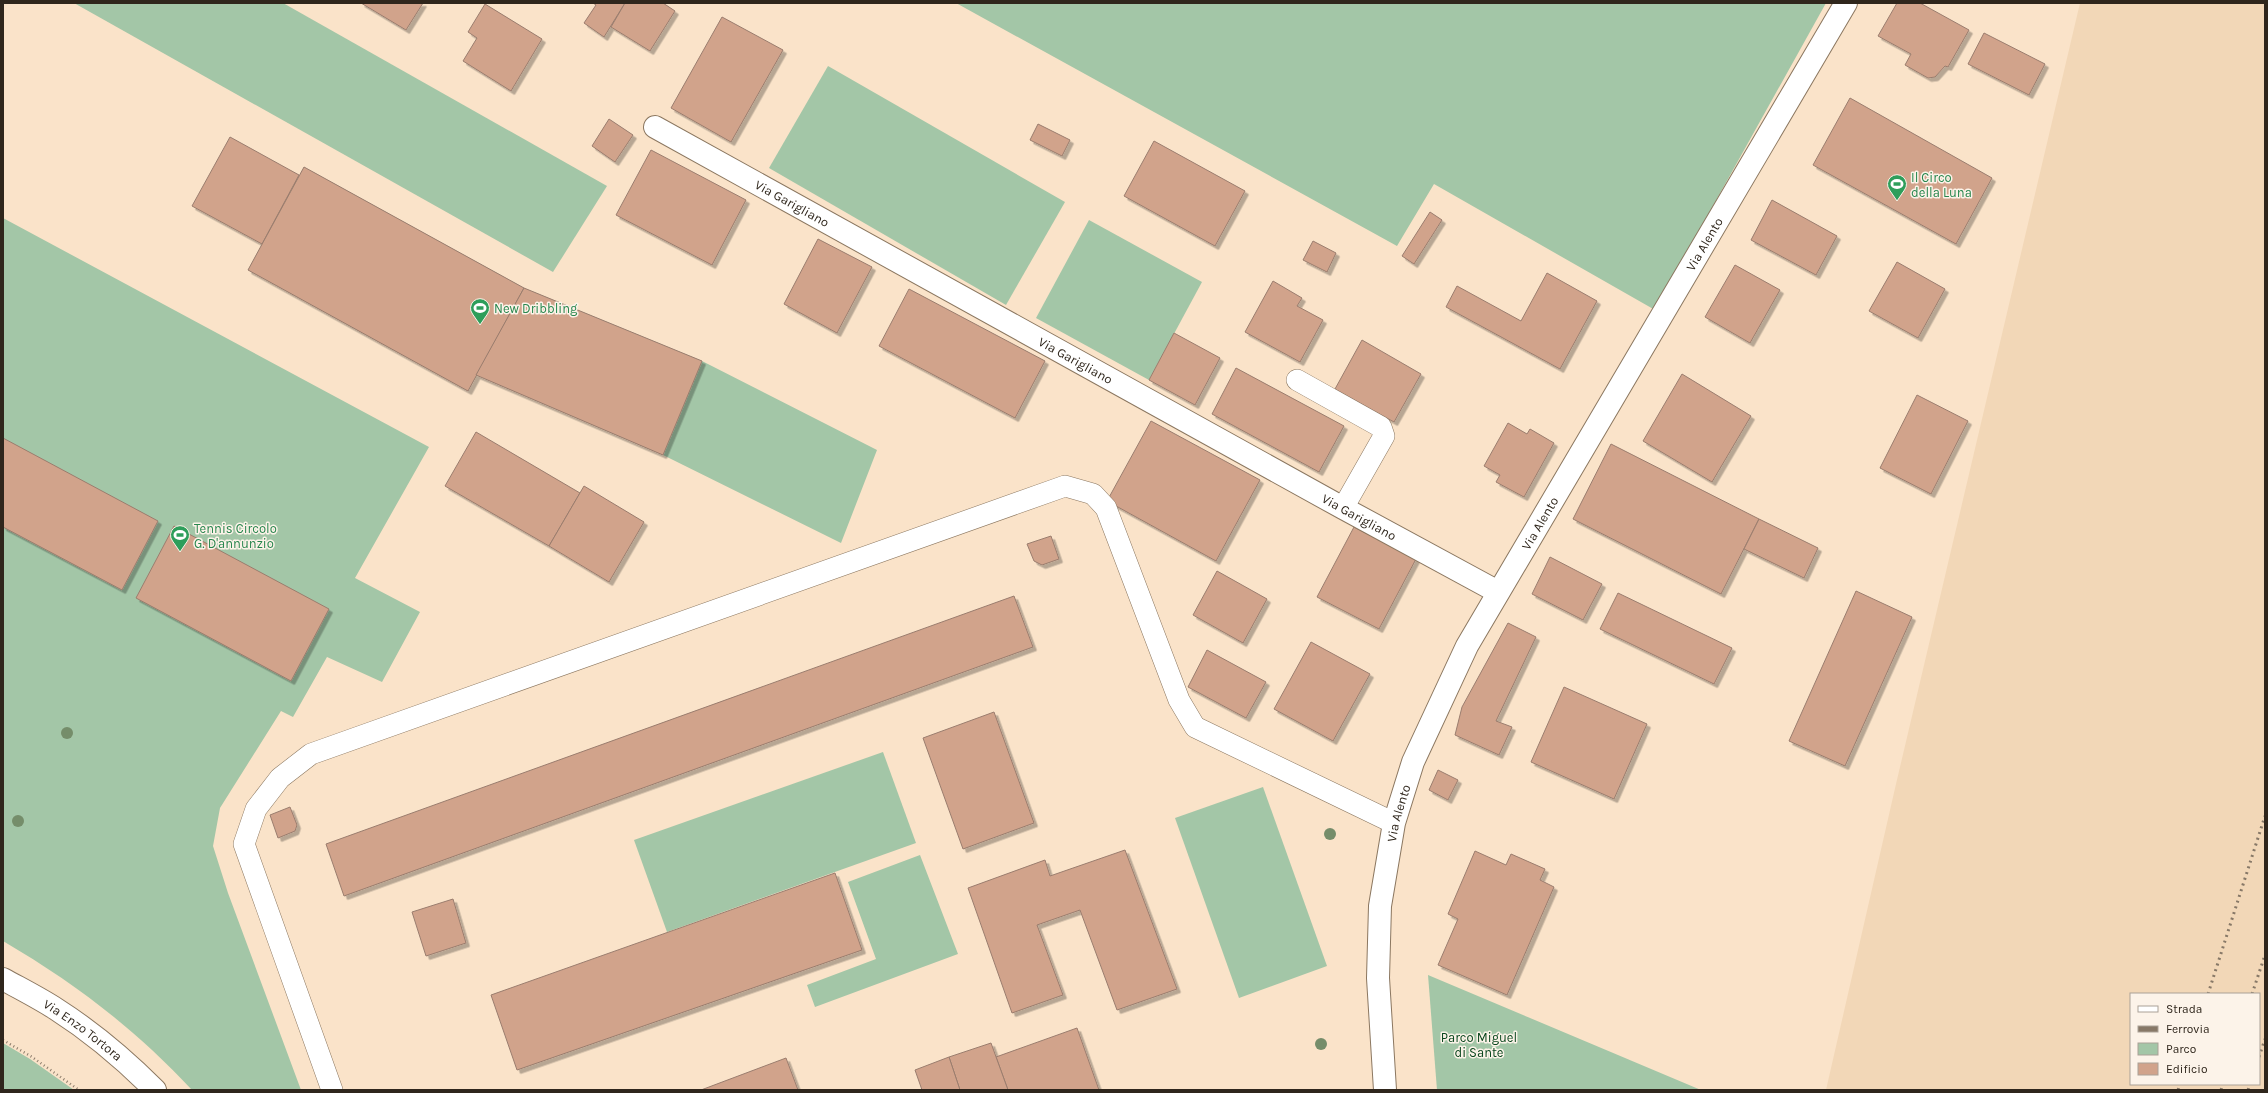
<svg xmlns="http://www.w3.org/2000/svg" width="2268" height="1093" font-family="Karla,sans-serif">
	<style>
		.built { fill: #f2d7b7; fill-rule: evenodd }
		.green { fill: #a3c6a7 }
		.building { fill: #d1a38b; stroke: #9a7d6e; filter: url(#shadow) }
		.lines { fill: none; stroke-linecap: round; stroke-linejoin: round }
		.lane-casing { stroke: #8b7760; stroke-width: 22 }
		.street-casing { stroke: #8b7760; stroke-width: 24 }
		.secondary-casing { stroke: #8b7760; stroke-width: 24 }
		.path { stroke: #8b7c6b; stroke-width: 2.5; stroke-dasharray: 1 3; stroke-linecap: butt }
		.lane { stroke: #fff; stroke-width: 21 }
		.street { stroke: #fff; stroke-width: 22 }
		.secondary { stroke: #fff; stroke-width: 22 }
		.rail { stroke: #877867; stroke-width: 3; stroke-dasharray: 2 4; stroke-linecap: butt }
		.tree { fill: #758d6a }
		.labels { text-anchor: middle; dominant-baseline: central; stroke-width: 3; stroke-linejoin: round; paint-order: stroke }
		.leisure-label { font-size: 13px; fill: #27864d; stroke: #fcf3e9; text-anchor: start }
		.street-label { font-size: 13px; fill: #2f261c; stroke: #fcf3e9 }
		.park-label { font-size: 13px; fill: #08461c; stroke: #fcf3e9 }
	</style>
	<defs>
		<filter id="shadow"><feDropShadow dx="3.5" dy="3.5" stdDeviation="0" flood-color="#0004"/></filter>
	</defs>
	<rect width="100%" height="100%" fill="#fae3c9"/>
	<!-- built -->
	<path class="built" d="M2080 3H2265V1090H1826L1896 784ZM2131 994H2259V1084H2131Z"/>
	<!-- green -->
	<g class="green">
		<polygon points="74,3 283,3 607,186 553,272"/>
		<polygon points="956,3 1826,3 1655,310 1434,184 1397,246"/>
		<polygon points="828,66 1065,202 1006,305 769,168"/>
		<polygon points="304,167 524,288 702,361 877,450 841,543 663,455 477,375 468,391 248,270"/>
		<path d="M3 218 429 447 355 578 420 612 382 682 327 657 293 717 281 711 220 808 213 846 228 893 301 1090H192C134 1028 76 984 3 941Z"/>
		<polygon points="1089,220 1202,282 1149,380 1036,318"/>
		<polygon points="883,752 916,843 667,932 634,840"/>
		<polygon points="1263,787 1327,966 1239,998 1175,818"/>
		<polygon points="920,855 958,954 815,1007 807,985 876,959 848,882"/>
		<polygon points="1428,975 1701,1090 1437,1090"/>
		<polygon points="3,1043 30,1059 74,1090 3,1090"/>
	</g>
	<!-- building -->
	<g class="building">
		<polygon points="361,3 423,3 406,30"/>
		<polygon points="593,3 625,3 604,37 584,23 596,5"/>
		<polygon points="625,3 663,3 675,11 650,51 611,27"/>
		<polygon points="1897,3 1920,3 1969,30 1948,67 1945,66 1935,77 1928,78 1905,65 1911,54 1878,36"/>
		<polygon points="485,4 542,39 511,91 463,61 477,38 468,32"/>
		<polygon points="722,17 783,50 731,142 671,108"/>
		<polygon points="1984,33 2045,64 2029,95 1968,64"/>
		<polygon points="1850,98 1992,178 1956,244 1813,165"/>
		<polygon points="609,119 633,135 615,162 592,146"/>
		<polygon points="1038,124 1070,140 1062,156 1030,140"/>
		<polygon points="230,137 299,175 262,244 192,206"/>
		<polygon points="1154,141 1245,191 1215,246 1124,196"/>
		<polygon points="651,150 746,200 712,265 616,215"/>
		<polygon points="304,167 524,288 468,391 248,270"/>
		<polygon points="1772,200 1837,236 1816,275 1751,240"/>
		<polygon points="1430,212 1442,220 1414,264 1402,256"/>
		<polygon points="818,239 872,267 837,333 784,304"/>
		<polygon points="1313,241 1336,253 1327,272 1303,260"/>
		<polygon points="1897,262 1945,289 1918,338 1869,311"/>
		<polygon points="1735,265 1780,290 1750,343 1705,317"/>
		<polygon points="1547,273 1597,301 1560,369 1446,307 1457,286 1521,321"/>
		<polygon points="1273,281 1302,298 1297,306 1323,320 1300,362 1245,332"/>
		<polygon points="524,288 702,361 663,455 476,375"/>
		<polygon points="909,289 1045,361 1015,418 879,346"/>
		<polygon points="1174,333 1220,358 1195,405 1149,380"/>
		<polygon points="1362,340 1421,374 1394,422 1335,389"/>
		<polygon points="1236,368 1344,426 1319,472 1212,414"/>
		<polygon points="1682,374 1751,416 1712,482 1643,441"/>
		<polygon points="1917,395 1968,421 1931,494 1880,468"/>
		<polygon points="1151,421 1260,480 1216,561 1107,501"/>
		<polygon points="1508,423 1527,434 1530,429 1554,443 1524,497 1496,482 1500,475 1484,466"/>
		<polygon points="476,432 580,493 549,546 445,486"/>
		<polygon points="3,438 158,521 122,590 3,527"/>
		<polygon points="1611,444 1759,519 1721,594 1573,519"/>
		<polygon points="584,486 644,522 609,582 549,546"/>
		<polygon points="1759,519 1818,548 1804,578 1744,549"/>
		<polygon points="174,526 329,609 291,681 136,598"/>
		<polygon points="1354,527 1416,559 1379,629 1317,597"/>
		<polygon points="1051,536 1059,559 1042,565 1034,561 1027,544"/>
		<polygon points="1550,557 1602,584 1583,620 1532,594"/>
		<polygon points="1217,571 1267,599 1243,643 1193,615"/>
		<polygon points="1856,591 1912,617 1845,766 1789,741"/>
		<polygon points="1618,593 1732,648 1714,684 1600,629"/>
		<polygon points="1014,596 1033,647 344,896 326,844"/>
		<polygon points="1508,623 1536,637 1496,721 1512,727 1499,755 1455,735 1462,707"/>
		<polygon points="1311,642 1370,674 1333,741 1274,709"/>
		<polygon points="1207,650 1266,682 1246,718 1188,687"/>
		<polygon points="1564,687 1647,724 1614,799 1531,762"/>
		<polygon points="994,712 1034,823 963,849 923,738"/>
		<polygon points="1438,770 1458,780 1448,800 1429,790"/>
		<polygon points="290,807 297,825 295,831 278,838 270,815"/>
		<polygon points="1125,850 1177,989 1117,1010 1080,910 1037,925 1063,995 1012,1013 968,888 1045,860 1050,876"/>
		<polygon points="1475,851 1506,865 1511,854 1545,869 1540,880 1554,887 1507,995 1438,965 1458,919 1448,914"/>
		<polygon points="835,873 862,950 517,1070 491,995"/>
		<polygon points="453,899 466,943 426,956 412,912"/>
		<polygon points="1077,1028 1099,1090 1008,1090 996,1057"/>
		<polygon points="991,1043 1008,1090 960,1090 949,1057"/>
		<polygon points="949,1057 960,1090 922,1090 915,1070"/>
		<polygon points="786,1058 798,1090 701,1090"/>
	</g>
	<g class="lines">
		<defs>
			<g id="lane">
				<polyline points="1297,380 1381,427 1384,436 1343,508"/>
				<polyline points="332,1090 244,844 256,809 280,778 311,754 1065,486 1093,494 1106,508 1179,700 1195,727 1394,823"/>
			</g>
			<g id="street">
				<path id="s1" d="M655 127 1343 508 1498 592"/>
			</g>
			<g id="secondary">
				<path id="s2" d="M3 979C21 989 39 998 56 1009 92 1032 125 1060 155 1090"/>
				<path id="s3" d="M1385 1090 1378 978 1380 906 1394 823 1413 762 1467 646 1846 3"/>
			</g>
		</defs>
		<!-- lane casing -->
		<use href="#lane" class="lane-casing"/>
		<!-- street casing -->
		<use href="#street" class="street-casing"/>
		<!-- secondary casing -->
		<use href="#secondary" class="secondary-casing"/>
		<!-- path -->
		<polyline class="path" points="3,1040 32,1057 79,1090"/>
		<!-- lane -->
		<use href="#lane" class="lane"/>
		<!-- street -->
		<use href="#street" class="street"/>
		<!-- secondary -->
		<use href="#secondary" class="secondary"/>
		<!-- rail -->
		<g class="rail">
			<polyline points="2208,994 2265,816"/>
			<polyline points="2252,994 2265,955"/>
			<polyline points="2259,1057 2265,1039"/>
			<polyline points="2178,1090 2180,1084"/>
			<polyline points="2221,1090 2223,1084"/>
			<polyline points="2248,1090 2250,1084"/>
		</g>
	</g>
	<!-- trees -->
	<g class="tree">
		<circle cx="67" cy="733" r="6"/>
		<circle cx="18" cy="821" r="6"/>
		<circle cx="1330" cy="834" r="6"/>
		<circle cx="1321" cy="1044" r="6"/>
	</g>
	<!-- icons -->
	<defs>
		<symbol id="stadium-pin" viewBox="-11 -11 22 30"><path d="M0 17L-7.5 6A9.5 9.5 0 1 1 7.5 6Z" fill="#2e9e5b" stroke="#fcf3e9"/><path d="M0-5a6.5 5 0 1 0 0 10a6.5 5 0 1 0 0-10ZM-3.5-1.8h7v3.6h-7Z" fill="#fff"/></symbol>
	</defs>
	<g fill-rule="evenodd">
		<use href="#stadium-pin" x="1886" y="173" width="22" height="30"/>
		<use href="#stadium-pin" x="469" y="297" width="22" height="30"/>
		<use href="#stadium-pin" x="169" y="524" width="22" height="30"/>
	</g>
	<g class="labels">
		<!-- leisure labels -->
		<g class="leisure-label">
			<text x="1911" y="177">Il Circo<tspan x="1911" dy="15">della Luna</tspan></text>
			<text x="494" y="308">New Dribbling</text>
			<text x="194" y="528">Tennis Circolo<tspan x="194" dy="15">G. D'annunzio</tspan></text>
		</g>
		<!-- street labels -->
		<g class="street-label">
			<text stroke="none"><textPath href="#s1" startOffset="157">Via Garigliano</textPath></text>
			<text stroke="none"><textPath href="#s3" startOffset="927">Via Alento</textPath></text>
			<text stroke="none"><textPath href="#s1" startOffset="481">Via Garigliano</textPath></text>
			<text stroke="none"><textPath href="#s1" startOffset="805">Via Garigliano</textPath></text>
			<text stroke="none"><textPath href="#s3" startOffset="603">Via Alento</textPath></text>
			<text stroke="none"><textPath href="#s3" startOffset="279">Via Alento</textPath></text>
			<text stroke="none"><textPath href="#s2" startOffset="95">Via Enzo Tortora</textPath></text>
		</g>
		<!-- park labels -->
		<g class="park-label">
			<text x="1479" y="1037">Parco Miguel<tspan x="1479" dy="15">di Sante</tspan></text>
		</g>
	</g>
	<!-- border -->
	<rect width="2268" height="1093" fill="none" stroke="#2f261c" stroke-width="8"/>
	<!-- legend -->
	<rect x="2130" y="993" width="130" height="92" fill="#fcf3e9" stroke="#aaa197"/>
	<rect x="2138" y="1006" width="20" height="6" fill="#ffffff" stroke="#aaa197"/>
	<text x="2166" y="1013" font-size="12" fill="#2f261c">Strada</text>
	<rect x="2138" y="1026" width="20" height="6" fill="#877867" stroke="#aaa197"/>
	<text x="2166" y="1033" font-size="12" fill="#2f261c">Ferrovia</text>
	<rect x="2138" y="1043" width="20" height="12" fill="#a3c6a7" stroke="#aaa197"/>
	<text x="2166" y="1053" font-size="12" fill="#2f261c">Parco</text>
	<rect x="2138" y="1063" width="20" height="12" fill="#d1a38b" stroke="#aaa197"/>
	<text x="2166" y="1073" font-size="12" fill="#2f261c">Edificio</text>
</svg>
